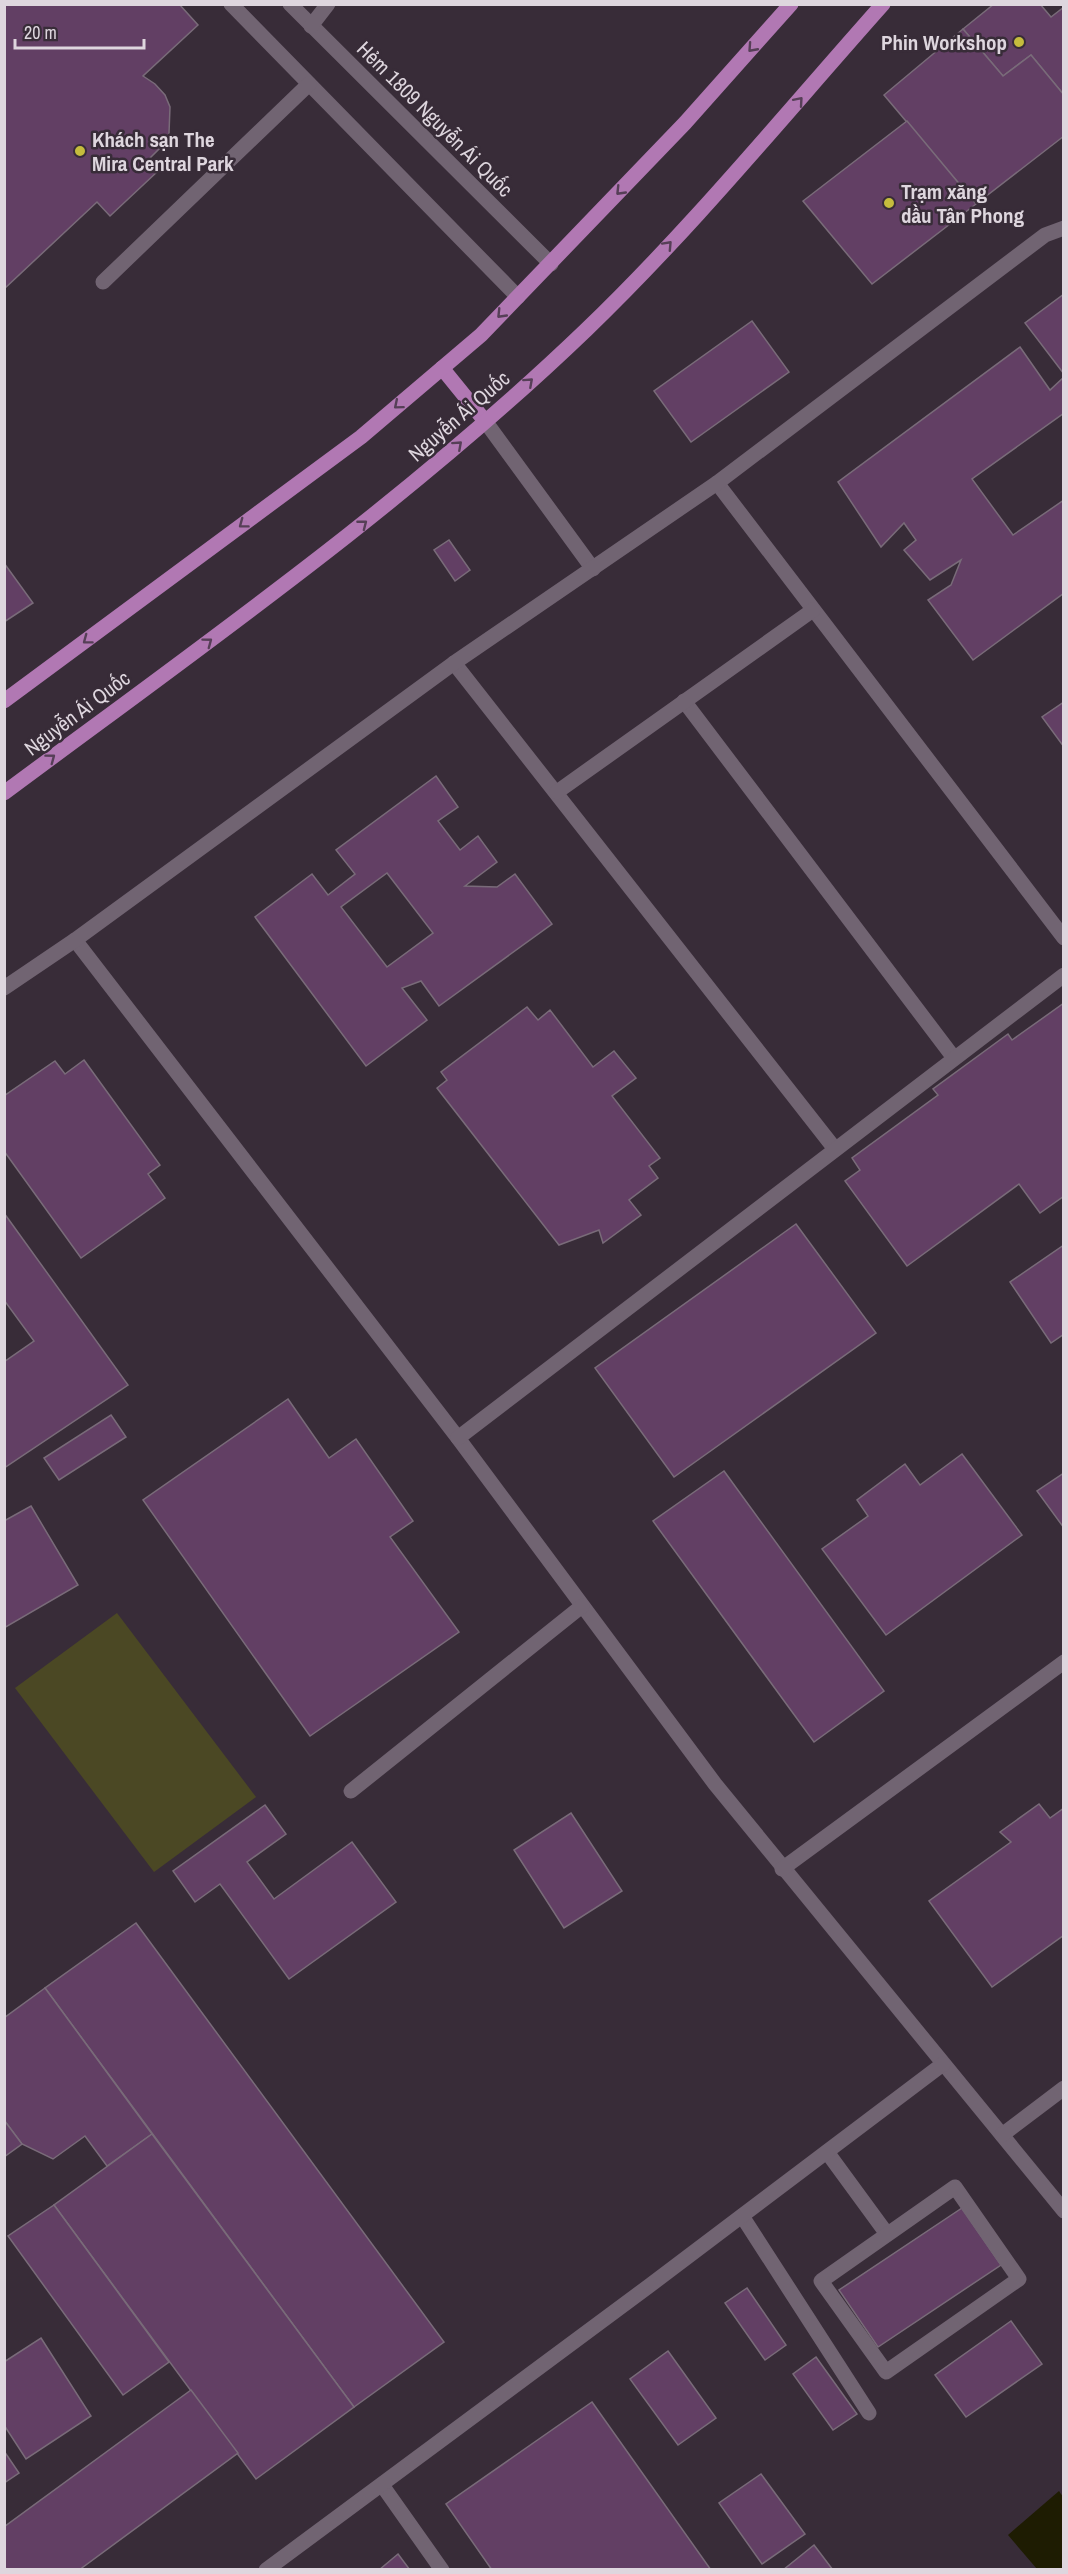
<svg xmlns="http://www.w3.org/2000/svg" width="1068" height="2574" font-family="'Archivo Narrow',sans-serif">
	<style>
		.green { fill: #4b4824 }
		.water { fill: #1e1c02 }
		.building { fill: #623f64; stroke: #796b79; stroke-width: 1.5; fill-rule: evenodd }
		.lines { fill: none; stroke-linecap: round; stroke-linejoin: round }
		.minor { stroke: #716472; stroke-width: 15 }
		.major { stroke: #b178b3; stroke-width: 15 }
		.oneway { stroke: #563f57 }
		.poi-dot { fill: #c5bc3d; stroke: #382c38; stroke-width: 2 }
		.labels { text-anchor: middle; dominant-baseline: central; stroke-width: 5; stroke-linejoin: round; paint-order: stroke }
		.poi-label { font-size: 21px; font-weight: bold; fill: #ded6de; stroke: #382c38; text-anchor: start }
		.street-label { font-size: 21px; fill: #ded6de; stroke: #382c38 }
	</style>
	<rect width="100%" height="100%" fill="#382c38"/>
	<!-- green -->
	<polygon class="green" points="117,1613 256,1797 154,1872 15,1688"/>
	<!-- water -->
	<polygon class="water" points="1059,2491 1063,2497 1063,2569 1037,2569 1008,2535"/>
	<!-- building -->
	<g class="building">
		<polygon points="4,4 179,4 198,25 143,76 155,84 165,95 170,107 169,133 165,143 148,160 158,171 110,216 97,202 4,289"/>
		<polygon points="994,4 1040,4 1051,17 1064,7 1064,95 1031,55 1003,76 963,29"/>
		<polygon points="963,29 1003,76 1031,55 1064,95 1064,136 976,204 884,95"/>
		<polygon points="907,121 976,204 872,284 803,201"/>
		<polygon points="1064,294 1064,374 1025,323"/>
		<polygon points="752,321 789,372 691,442 654,391"/>
		<polygon points="1020,347 1050,390 1064,377 1064,413 972,479 1013,535 1064,500 1064,593 973,660 928,600 951,585 961,560 930,580 904,550 916,540 904,523 881,547 838,482"/>
		<polygon points="449,540 470,570 455,581 434,550"/>
		<polygon points="4,563 33,603 4,622"/>
		<polygon points="1064,702 1064,747 1042,717"/>
		<path d="M436 776 458 807 438 821 460 850 478 836 497 862 465 886 497 887 515 874 552 924 439 1006 421 981 402 988 427 1020 366 1066 255 917 312 874 328 895 355 874 336 850ZM387 873 433 933 387 967 341 907Z"/>
		<polygon points="1064,1003 1064,1196 1040,1213 1019,1184 907,1266 845,1181 860,1170 852,1158 938,1095 933,1089 1008,1034 1012,1040"/>
		<polygon points="527,1007 538,1020 550,1010 593,1067 614,1051 636,1078 612,1096 660,1158 649,1166 658,1178 629,1200 641,1215 603,1243 599,1230 559,1245 437,1088 447,1080 441,1072"/>
		<polygon points="84,1060 160,1165 148,1174 165,1198 81,1258 4,1151 4,1096 55,1061 65,1074"/>
		<polygon points="4,1213 128,1385 4,1468 4,1362 34,1341 4,1300"/>
		<polygon points="796,1224 876,1333 674,1477 595,1368"/>
		<polygon points="1064,1245 1064,1334 1051,1343 1010,1282"/>
		<polygon points="288,1399 329,1458 356,1439 413,1521 390,1537 459,1632 310,1736 143,1500"/>
		<polygon points="111,1415 126,1437 59,1480 44,1458"/>
		<polygon points="962,1454 1022,1535 886,1635 822,1549 868,1516 857,1500 905,1464 920,1485"/>
		<polygon points="724,1471 884,1691 814,1742 653,1521"/>
		<polygon points="1064,1473 1064,1528 1037,1491"/>
		<polygon points="31,1506 78,1585 4,1628 4,1521"/>
		<polygon points="1039,1804 1050,1818 1064,1808 1064,1935 992,1987 929,1901 1011,1842 1000,1832"/>
		<polygon points="265,1805 286,1834 247,1862 274,1899 352,1842 396,1902 289,1979 220,1884 195,1902 173,1871"/>
		<polygon points="571,1813 622,1891 564,1928 514,1850"/>
		<polygon points="136,1923 444,2342 354,2407 45,1988"/>
		<polygon points="45,1988 152,2134 107,2166 85,2136 53,2159 22,2144 4,2120 4,2018"/>
		<polygon points="4,2120 22,2144 4,2157"/>
		<polygon points="152,2134 354,2407 256,2479 54,2205"/>
		<polygon points="54,2205 169,2362 123,2395 8,2236"/>
		<polygon points="962,2208 1001,2265 878,2347 839,2290"/>
		<polygon points="747,2288 786,2345 765,2360 725,2303"/>
		<polygon points="1011,2321 1042,2364 966,2417 935,2375"/>
		<polygon points="41,2338 91,2416 26,2459 4,2425 4,2362"/>
		<polygon points="668,2351 716,2418 678,2445 630,2379"/>
		<polygon points="816,2357 857,2414 833,2430 793,2374"/>
		<polygon points="191,2390 238,2453 79,2570 7,2570 4,2566 4,2527"/>
		<polygon points="592,2402 711,2570 492,2570 446,2504"/>
		<polygon points="4,2451 19,2473 4,2483"/>
		<polygon points="761,2474 805,2534 762,2564 719,2503"/>
		<polygon points="814,2545 833,2570 783,2570"/>
		<polygon points="398,2554 410,2570 379,2570"/>
	</g>
	<g class="lines">
		<!-- minor -->
		<g class="minor">
			<polyline points="231,4 518,297"/>
			<polyline points="290,4 551,264"/>
			<polyline points="311,26 328,4"/>
			<polyline points="103,282 309,84"/>
			<polyline points="485,421 593,569"/>
			<polyline points="717,483 1064,938"/>
			<polyline points="454,663 835,1149"/>
			<polyline points="684,701 954,1058"/>
			<polyline points="557,792 813,610"/>
			<polyline points="75,940 458,1438 715,1784 1064,2211"/>
			<polyline points="4,988 75,940 454,663 717,483 1045,235 1064,228"/>
			<polyline points="458,1438 1064,975"/>
			<polyline points="351,1791 582,1606"/>
			<polyline points="782,1869 1064,1662"/>
			<polyline points="1002,2135 1064,2088"/>
			<polyline points="827,2152 887,2234"/>
			<polygon points="955,2187 1019,2279 886,2372 821,2281"/>
			<polyline points="742,2216 869,2413"/>
			<polyline points="382,2485 442,2570"/>
			<polyline points="266,2570 649,2286 943,2064"/>
		</g>
		<!-- major -->
		<g class="major">
			<polyline points="442,368 485,421"/>
			<polyline points="4,701 361,437 481,335 685,123 791,4"/>
			<path d="M4 793C203 645 407 502 586 330 692 228 785 114 883 4"/>
		</g>
	</g>
	<!-- one-way arrows -->
	<defs><path id="oneway-chevron" d="M-2-3.5L2.5 0L-2 3.5" fill="none" stroke-width="1.6" stroke-linecap="round" stroke-linejoin="round" transform="scale(1.5)"/></defs>
	<g class="oneway">
		<use href="#oneway-chevron" transform="translate(752 48) rotate(132)"/>
		<use href="#oneway-chevron" transform="translate(799 101) rotate(-49)"/>
		<use href="#oneway-chevron" transform="translate(620 191) rotate(134)"/>
		<use href="#oneway-chevron" transform="translate(668 245) rotate(-47)"/>
		<use href="#oneway-chevron" transform="translate(501 314) rotate(134)"/>
		<use href="#oneway-chevron" transform="translate(529 382) rotate(-42)"/>
		<use href="#oneway-chevron" transform="translate(398 405) rotate(140)"/>
		<use href="#oneway-chevron" transform="translate(458 445) rotate(-42)"/>
		<use href="#oneway-chevron" transform="translate(243 524) rotate(143)"/>
		<use href="#oneway-chevron" transform="translate(363 524) rotate(-38)"/>
		<use href="#oneway-chevron" transform="translate(87 640) rotate(143)"/>
		<use href="#oneway-chevron" transform="translate(208 642) rotate(-37)"/>
		<use href="#oneway-chevron" transform="translate(51 758) rotate(-37)"/>
	</g>
	<!-- markers -->
	<g class="poi-dot">
		<circle cx="1019" cy="42" r="6"/>
		<circle cx="80" cy="151" r="6"/>
		<circle cx="889" cy="203" r="6"/>
	</g>
	<g class="labels">
		<!-- poi labels -->
		<g class="poi-label">
			<text x="1007" y="42" text-anchor="end">Phin Workshop</text>
			<text x="92" y="139">Khách sạn The<tspan x="92" dy="24">Mira Central Park</tspan></text>
			<text x="901" y="191">Trạm xăng<tspan x="901" dy="24">dầu Tân Phong</tspan></text>
		</g>
		<!-- street labels -->
		<g class="street-label">
			<text transform="translate(435 119) rotate(45)">Hẻm 1809 Nguyễn Ái Quốc</text>
			<text transform="translate(459 416) rotate(-41)">Nguyễn Ái Quốc</text>
			<text transform="translate(77 713) rotate(-37)">Nguyễn Ái Quốc</text>
		</g>
	</g>
	<!-- border -->
	<rect width="1068" height="2574" fill="none" stroke="#ded6de" stroke-width="12"/>
	<!-- scale -->
	<path d="M15 39v9h129v-9" fill="none" stroke="#ded6de" stroke-width="3"/>
	<text x="24" y="39" font-size="18" fill="#ded6de" stroke="#382c38" stroke-width="4.5" paint-order="stroke">20 m</text>
</svg>
